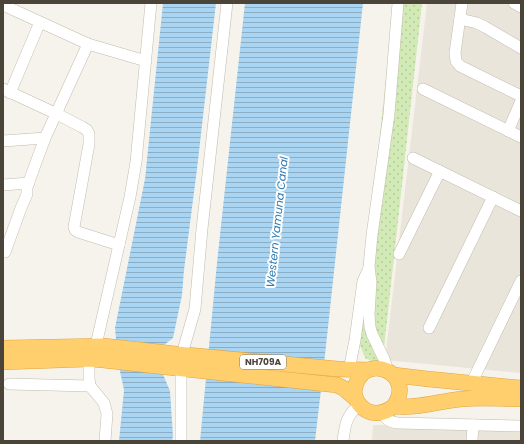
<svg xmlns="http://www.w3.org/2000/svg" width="524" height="444" font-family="Poppins,sans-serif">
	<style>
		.residential { fill: #eae5da }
		.grass { fill: url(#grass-dots) }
		.water { fill: url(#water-rules) }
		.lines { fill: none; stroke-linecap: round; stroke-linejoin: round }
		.minor-casing { stroke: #c2bbae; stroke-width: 12 }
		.highway-casing { stroke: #e0a43c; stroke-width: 16 }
		.minor { stroke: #fff; stroke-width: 11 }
		.highway { stroke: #ffcf6e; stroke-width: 15 }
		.labels { text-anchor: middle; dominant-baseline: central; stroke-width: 4; stroke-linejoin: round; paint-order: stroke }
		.shield { fill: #fff; stroke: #817c74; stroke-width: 1 }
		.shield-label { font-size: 9px; font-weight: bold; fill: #4b4439 }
		.water-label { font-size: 11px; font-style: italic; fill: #2e7ab2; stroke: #fff }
	</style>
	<defs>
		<pattern id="grass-dots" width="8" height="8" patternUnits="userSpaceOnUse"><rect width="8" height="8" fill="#d2eab5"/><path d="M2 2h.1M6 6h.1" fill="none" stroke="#b6ca9c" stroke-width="1.8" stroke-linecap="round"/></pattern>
		<pattern id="water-rules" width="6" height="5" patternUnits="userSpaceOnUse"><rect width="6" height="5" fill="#a9d4f2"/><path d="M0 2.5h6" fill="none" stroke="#8caec5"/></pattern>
	</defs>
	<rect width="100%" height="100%" fill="#f6f3ec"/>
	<!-- residential -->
	<g class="residential">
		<polygon points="427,3 521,3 521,373 385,360"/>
		<polygon points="373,425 521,428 521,441 372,441"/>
	</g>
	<!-- grass -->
	<polygon class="grass" points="394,3 422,3 382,366 365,358 358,340"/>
	<!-- water -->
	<g class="water">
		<polygon points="163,3 216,3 197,169 184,270 182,295 173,338 160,348 159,365 170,391 173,436 172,441 119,441 124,390 118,362 115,328 145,179"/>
		<polygon points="245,3 363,3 325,355 315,441 200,441 217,263"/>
	</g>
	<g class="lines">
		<defs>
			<g id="minor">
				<polyline points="462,3 455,53 456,61 460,66 521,96"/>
				<polyline points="514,3 521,7"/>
				<polyline points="3,5 88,44 146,61"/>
				<polyline points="460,19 477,23 485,27 521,48"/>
				<polyline points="3,89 57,114 82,127 87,130 89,134 89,144 74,227 75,230 78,232 119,245"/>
				<polyline points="423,89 521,137"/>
				<polyline points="10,93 40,22"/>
				<polyline points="508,131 521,101"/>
				<polyline points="3,141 45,138"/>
				<polyline points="413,158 521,211"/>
				<polyline points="3,185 29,183"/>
				<polyline points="5,252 21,208 27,194 27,187 45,138 88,44"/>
				<polyline points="399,254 440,171"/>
				<polyline points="429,328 493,197"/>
				<polyline points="96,345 130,197 136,162 151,3"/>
				<polyline points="89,359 89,378 90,386 104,403 107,414 105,441"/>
				<polyline points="349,370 355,340 363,281 369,268"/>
				<polyline points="388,371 384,359 372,334 370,327 369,315 371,282 369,267 372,235 389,114 398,3"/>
				<polyline points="9,384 90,386"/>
				<polyline points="471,384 521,281"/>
				<path d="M383 413C386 420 390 422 398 423L521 426"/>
				<polyline points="181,441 181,369 182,354 195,309 202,229 227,3"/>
				<path d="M343 441C345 425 346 416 359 405"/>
				<polyline points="472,441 473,425"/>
			</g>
			<g id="highway">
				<polyline points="3,348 104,346 176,354 338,369 368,370"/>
				<polyline points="3,362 89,359 103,360 175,368 337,385 343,388 356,399"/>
				<polyline points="394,375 428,379 521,388"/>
				<path d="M394 406C416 374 367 352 356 384 354 389 354 396 357 401 366 416 382 416 394 406 417 409 439 401 462 399 480 397 502 399 521 399"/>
			</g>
		</defs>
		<!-- minor casing -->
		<use href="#minor" class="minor-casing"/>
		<!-- highway casing -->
		<use href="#highway" class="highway-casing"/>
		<!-- minor -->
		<use href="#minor" class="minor"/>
		<!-- highway -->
		<use href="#highway" class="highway"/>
	</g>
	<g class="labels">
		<!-- shield labels -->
		<rect class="shield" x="240" y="355" width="46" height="14" rx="3"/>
		<g class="shield-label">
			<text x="263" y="362">NH709A</text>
		</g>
		<!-- water labels -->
		<g class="water-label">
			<text transform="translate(277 222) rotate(-84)">Western Yamuna Canal</text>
		</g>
	</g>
	<!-- border -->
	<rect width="524" height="444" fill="none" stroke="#4b4439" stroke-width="8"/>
</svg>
